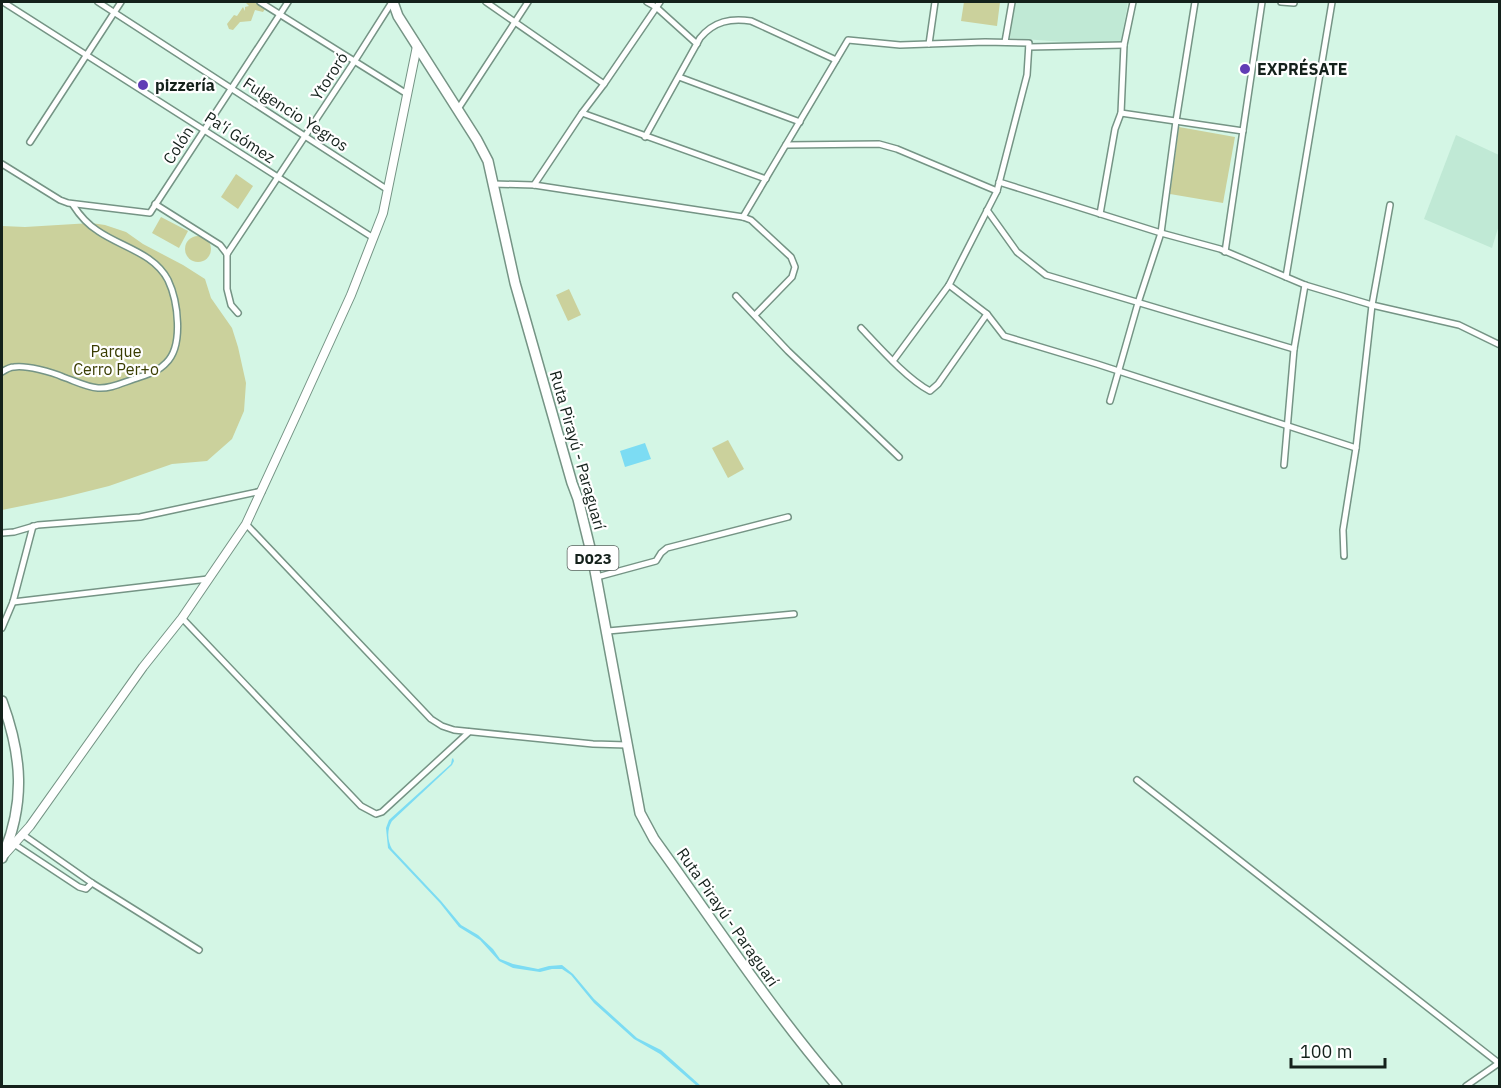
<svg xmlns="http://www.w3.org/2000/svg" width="1501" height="1088" font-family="'IBM Plex Sans',sans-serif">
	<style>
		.built { fill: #c0e9d5 }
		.green { fill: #cbd19c }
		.water { fill: #7cdcf3 }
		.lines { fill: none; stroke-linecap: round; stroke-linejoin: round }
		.minor-casing { stroke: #759485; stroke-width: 8 }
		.secondary-casing { stroke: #759485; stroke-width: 10 }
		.primary-casing { stroke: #759485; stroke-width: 12 }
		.minor { stroke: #fff; stroke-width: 5 }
		.secondary { stroke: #fff; stroke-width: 8 }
		.primary { stroke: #fff; stroke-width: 9 }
		.poi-dot { fill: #603cb5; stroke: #fff; stroke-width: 2 }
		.labels { text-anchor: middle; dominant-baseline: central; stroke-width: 4.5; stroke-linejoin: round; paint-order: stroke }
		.shield { fill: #fff; stroke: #5a645f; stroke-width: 1.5 }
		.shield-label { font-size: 15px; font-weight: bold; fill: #14211b }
		.poi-label { font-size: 16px; font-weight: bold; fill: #14211b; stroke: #fff; text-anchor: start }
		.street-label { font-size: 16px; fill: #14211b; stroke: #fff }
		.park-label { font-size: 16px; fill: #3a3d02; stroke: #fff }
	</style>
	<rect width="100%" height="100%" fill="#d4f6e5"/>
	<!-- built -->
	<g class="built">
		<polygon points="1015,2 1128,2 1120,46 1010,38"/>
		<polygon points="1456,135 1499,155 1499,225 1492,248 1424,219"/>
	</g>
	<!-- green -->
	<g class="green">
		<polygon points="245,2 254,2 265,9 263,12 255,10 251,21 240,22 233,30 229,29 227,24 234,15 237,16 243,7 245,11 245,7 249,6"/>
		<polygon points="964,2 1000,2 997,26 961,21"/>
		<polygon points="1179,127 1235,137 1223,203 1170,194"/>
		<polygon points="236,174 253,186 238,209 221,197"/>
		<polygon points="161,217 188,231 179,248 152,233"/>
		<polygon points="91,223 105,225 126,232 143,244 183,265 205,279 211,298 232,328 238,347 246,383 244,411 232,439 207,461 172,464 109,486 61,498 2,510 2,226 25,227"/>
		<circle cx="198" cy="249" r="13"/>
		<polygon points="569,289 581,315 568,321 556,295"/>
		<polygon points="728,440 744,469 728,478 712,448"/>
	</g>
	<!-- water -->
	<g class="water">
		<polygon points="645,443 651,459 625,467 620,451"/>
		<path d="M453 758 454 761 452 765 392 821C387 829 387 840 392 849L441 901 461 925 478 935 493 949 500 959 513 964 538 969 549 966 562 965 573 974 594 999 637 1038 661 1050 701 1086H697L660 1054 634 1039 594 1003 571 975 562 969H552L540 972 513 968 499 961 480 940 459 927 440 903 388 848 386 828 389 820 451 764 452 759Z"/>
	</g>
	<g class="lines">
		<defs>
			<g id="minor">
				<polyline points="3,2 372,237"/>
				<polyline points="98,2 388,190"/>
				<polyline points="260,2 407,94"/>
				<polyline points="486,2 604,84"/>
				<polyline points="647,2 656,7 697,44"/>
				<polyline points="1281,2 1294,3"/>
				<polyline points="1005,42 1012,2"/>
				<polyline points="929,44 935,2"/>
				<polyline points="1029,47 1124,45"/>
				<polyline points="679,77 800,122"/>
				<polyline points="458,109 528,2"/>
				<polyline points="582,113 766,179"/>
				<polyline points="1121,113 1243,131"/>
				<path d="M645 137 700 38C714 21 731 18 751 21L836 60"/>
				<polyline points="30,142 121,2"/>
				<polyline points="786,145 879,144 897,149 997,191"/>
				<polyline points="2,164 60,200 68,203 150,213 288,2"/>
				<polyline points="999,182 1161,233 1220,249 1305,285 1372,305 1459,325 1500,345"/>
				<polyline points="493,184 534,185 743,217 751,220 791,257 795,267 792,277 755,315"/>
				<polyline points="534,185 582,113 604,84 660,2"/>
				<polyline points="155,204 220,245 227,254"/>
				<polyline points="987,210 1017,252 1046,275 1294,349"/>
				<polyline points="1100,214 1115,129 1121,113 1124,45 1133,2"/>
				<polyline points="743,217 848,40 900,45 985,42 1029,43 1027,75 997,191 949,285 893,361"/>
				<polyline points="1225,252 1262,2"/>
				<polyline points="227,254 354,62 392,2"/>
				<polyline points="227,254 227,289 231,305 238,313"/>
				<polyline points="1286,277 1332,2"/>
				<polyline points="949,285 987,314 1004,336 1097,364 1356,448"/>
				<polyline points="736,296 788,351 899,457"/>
				<path d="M861 328C879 347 907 379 930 391L938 384 987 314"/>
				<path d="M2 372C5 370 10 367 14 367 26 365 52 372 63 377 75 381 86 387 98 388 110 389 122 383 134 379 145 375 158 372 166 363 184 346 178 301 168 280 154 253 121 247 98 231 87 224 80 216 73 205"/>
				<polyline points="1110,401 1138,303 1161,233 1176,121 1195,2"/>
				<polyline points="1284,465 1294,349 1305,285"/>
				<polyline points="246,524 431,719 442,726 454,730 593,744 627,745"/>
				<polyline points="2,533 14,532 38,525 140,517 262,491"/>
				<polyline points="1344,556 1343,530 1356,448 1372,305 1390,205"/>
				<polyline points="597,577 656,561 661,553 667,548 788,517"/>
				<polyline points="13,602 208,579"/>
				<polyline points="182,618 361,806 376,814 382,812 469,732"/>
				<polyline points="2,628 13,602 33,526"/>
				<polyline points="608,631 794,614"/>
				<polyline points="1137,780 1500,1064"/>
				<polyline points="22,834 92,883 199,950"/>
				<polyline points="14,844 79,887 86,889 92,883"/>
				<polyline points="1466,1086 1499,1063"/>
			</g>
			<polyline id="secondary" points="5,854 30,826 143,667 182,618 246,524 300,407 351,295 383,213 417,46"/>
			<g id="primary">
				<path d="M393 2 398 16 477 140 488 161 515 283 572 483 578 499 593 560 640 813 654 839C714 922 770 1008 837 1086"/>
				<path d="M2 701C22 755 26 803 2 858"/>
			</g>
		</defs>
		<!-- minor casing -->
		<use href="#minor" class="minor-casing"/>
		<!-- secondary casing -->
		<use href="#secondary" class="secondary-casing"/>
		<!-- primary casing -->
		<use href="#primary" class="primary-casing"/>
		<!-- minor -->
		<use href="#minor" class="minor"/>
		<!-- secondary -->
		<use href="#secondary" class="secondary"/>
		<!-- primary -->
		<use href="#primary" class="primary"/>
	</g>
	<!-- markers -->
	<g class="poi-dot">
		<circle cx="1245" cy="69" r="6"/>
		<circle cx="143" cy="85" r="6"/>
	</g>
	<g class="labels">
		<!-- shield labels -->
		<rect class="shield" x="567.5" y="546" width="51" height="24" rx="4.5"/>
		<g class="shield-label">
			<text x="593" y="558">D023</text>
		</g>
		<!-- poi labels -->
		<g class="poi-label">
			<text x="1257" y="69">EXPRÉSATE</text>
			<text x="155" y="85">pizzería</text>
		</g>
		<!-- street labels -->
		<g class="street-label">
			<text transform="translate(329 76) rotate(-57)">Ytororó</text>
			<text transform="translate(296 114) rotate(33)">Fulgencio Yegros</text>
			<text transform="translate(240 137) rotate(33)">Pa'í Gómez</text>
			<text transform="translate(178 145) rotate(-57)">Colón</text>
			<text transform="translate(578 450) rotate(74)">Ruta Pirayú - Paraguarí</text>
			<text transform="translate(728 917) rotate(55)">Ruta Pirayú - Paraguarí</text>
		</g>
		<!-- park labels -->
		<g class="park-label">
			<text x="116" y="351">Parque<tspan x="116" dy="18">Cerro Per+o</tspan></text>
		</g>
	</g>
	<!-- border -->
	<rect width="1501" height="1088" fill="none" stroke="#14211b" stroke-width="6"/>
	<!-- scale -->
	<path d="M1291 1058v9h94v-9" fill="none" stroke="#14211b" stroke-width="3"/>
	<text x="1300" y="1058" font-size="18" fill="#14211b" stroke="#ffffff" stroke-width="4.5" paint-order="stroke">100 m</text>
</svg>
